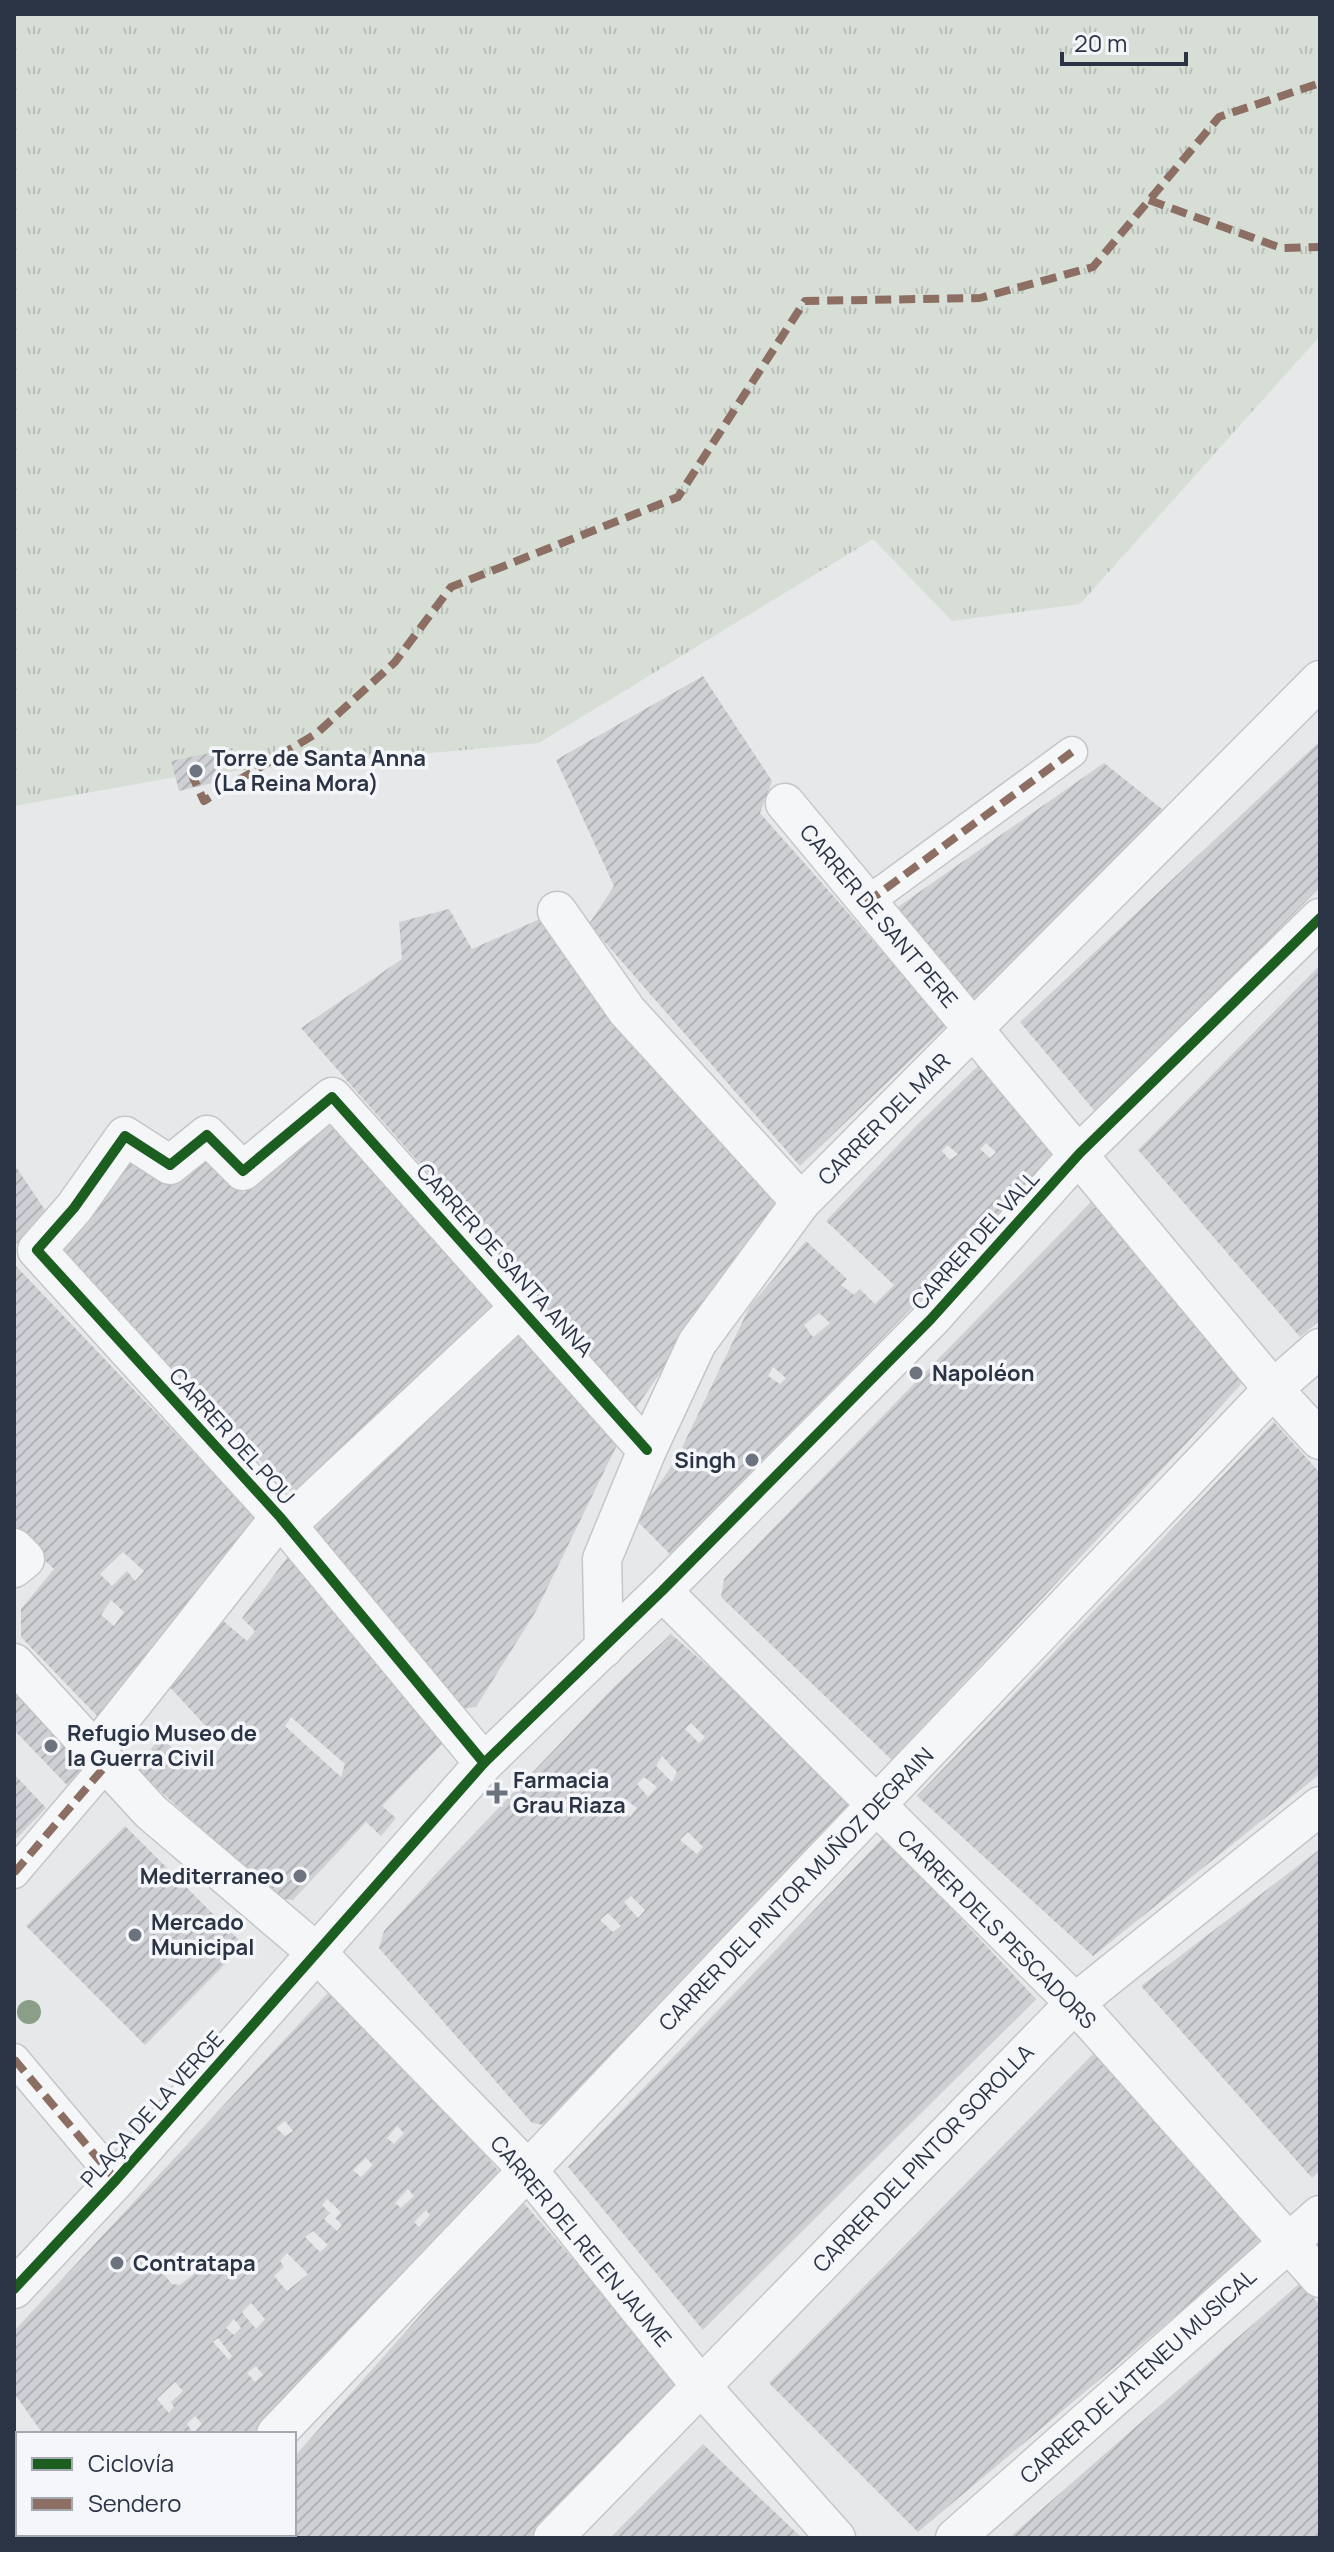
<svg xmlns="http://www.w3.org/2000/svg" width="1334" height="2552" font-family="Manrope,sans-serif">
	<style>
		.grass { fill: url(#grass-tufts) }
		.building { fill: url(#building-hatch); fill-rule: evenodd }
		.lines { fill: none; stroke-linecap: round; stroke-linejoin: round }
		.pedestrian-casing { stroke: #c4c6c8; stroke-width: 33 }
		.minor-casing { stroke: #c4c6c8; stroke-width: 41 }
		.pedestrian { stroke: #f5f6f7; stroke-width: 30 }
		.minor { stroke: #f5f6f7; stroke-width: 38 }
		.quiet { stroke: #8d6e63; stroke-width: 8; stroke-dasharray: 16 8; stroke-linecap: butt }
		.cycleway-casing { stroke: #f4f6f9; stroke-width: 15 }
		.cycleway { stroke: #1b5e20; stroke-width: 10 }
		.tree { fill: #8a9e88 }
		.poi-dot { fill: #6c737f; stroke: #f4f6f9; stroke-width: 3 }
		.labels { text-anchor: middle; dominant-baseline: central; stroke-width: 7; stroke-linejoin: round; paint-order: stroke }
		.poi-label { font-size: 22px; font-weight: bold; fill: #2b3445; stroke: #f4f6f9; text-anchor: start }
		.street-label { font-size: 22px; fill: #2b3445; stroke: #f4f6f9 }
	</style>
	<defs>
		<pattern id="grass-tufts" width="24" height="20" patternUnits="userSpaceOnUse" patternTransform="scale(2)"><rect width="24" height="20" fill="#d6ded6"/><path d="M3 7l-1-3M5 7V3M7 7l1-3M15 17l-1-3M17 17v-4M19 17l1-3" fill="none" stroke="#b8bfb9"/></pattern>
		<pattern id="building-hatch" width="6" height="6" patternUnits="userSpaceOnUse" patternTransform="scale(2)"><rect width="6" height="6" fill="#ced0d3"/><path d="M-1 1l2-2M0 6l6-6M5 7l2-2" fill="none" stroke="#b1b3b6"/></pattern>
	</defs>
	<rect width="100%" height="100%" fill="#e6e8ea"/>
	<!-- grass -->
	<polygon class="grass" points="14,14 1320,14 1320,336 1080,604 952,621 873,539 539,743 181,776 14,806"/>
	<!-- building -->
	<g class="building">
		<polygon points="703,676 772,781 760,813 947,1025 800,1166 589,924 614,886 556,760"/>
		<polygon points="1320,741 1320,887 1098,1115 1020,1022"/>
		<polygon points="215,752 221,781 179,791 171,761"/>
		<polygon points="1104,763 1167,813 974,999 895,909"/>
		<polygon points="449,909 472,949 540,919 782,1200 635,1409 301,1028 402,959 399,922"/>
		<polygon points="1320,965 1320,1320 1300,1337 1138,1150"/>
		<path d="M982 1062 1064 1151 671 1555 635 1519 677 1458 750 1306 806 1241 847 1279 841 1285 854 1295 860 1289 875 1304 894 1285 826 1221 916 1126ZM986 1143 996 1152 990 1158 980 1149ZM947 1145 958 1154 950 1160 942 1151ZM819 1313 830 1323 813 1337 804 1325ZM773 1367 786 1378 780 1384 768 1376Z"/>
		<polygon points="331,1115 499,1299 293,1494 55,1251 126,1159 171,1184 201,1157 244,1193"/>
		<polygon points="14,1164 47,1213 14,1246"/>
		<polygon points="1094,1199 1246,1379 892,1760 721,1597 724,1579"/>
		<path d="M14 1264 256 1518 100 1719 21 1637V1609L54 1569 14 1532ZM123 1552 144 1571 135 1581 127 1571 112 1586 100 1574ZM111 1600 124 1612 114 1626 101 1615Z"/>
		<polygon points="509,1317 619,1441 536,1611 476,1707 460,1709 313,1530"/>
		<polygon points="1274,1422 1320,1473 1320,1774 1093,1956 917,1796"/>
		<path d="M289 1555 444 1742 382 1806 396 1818 381 1836 366 1822 293 1900 278 1899 136 1769 160 1737 200 1772 223 1745 167 1684 216 1615 247 1641 255 1631 242 1618ZM291 1717 345 1764 341 1777 285 1726Z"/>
		<path d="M671 1634 858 1798 728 1947 698 1962 545 2125 532 2123 379 1948 384 1931 445 1864 613 1688ZM691 1723 705 1737 699 1743 685 1729ZM662 1756 677 1772 672 1782 656 1766ZM644 1777 657 1787 648 1797 637 1784ZM625 1799 637 1808 630 1817 618 1805ZM688 1832 703 1847 697 1854 680 1840ZM631 1896 645 1910 638 1918 624 1902ZM608 1913 621 1926 613 1932 600 1920Z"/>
		<polygon points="14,1681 88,1763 67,1785 14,1730"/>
		<polygon points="14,1774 46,1808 14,1841"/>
		<polygon points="125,1826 244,1945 145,2045 26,1926"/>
		<polygon points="884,1837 1036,1999 703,2330 568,2167"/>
		<polygon points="1320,1849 1320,2171 1312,2178 1141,1986"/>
		<path d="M336 1984 503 2176 264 2434H43L14 2393V2331ZM285 2121 293 2131 285 2136 276 2128ZM397 2126 404 2133 394 2144 387 2138ZM366 2158 373 2165 361 2177 353 2170ZM408 2189 414 2196 401 2208 395 2203ZM327 2199 341 2212 335 2218 342 2225 337 2231 324 2219 330 2213 322 2205ZM426 2210 430 2215 419 2227 414 2222ZM313 2231 328 2245 320 2252 305 2237ZM287 2253 308 2274 287 2291 274 2276 284 2267 280 2261ZM178 2256 194 2274 180 2285 172 2284 161 2271ZM251 2303 265 2319 256 2329 242 2312ZM234 2319 241 2328 234 2335 226 2328ZM218 2338 232 2356 229 2360 213 2342ZM256 2366 263 2375 255 2382 247 2373ZM175 2382 183 2391 171 2402 174 2407 169 2413 157 2399ZM195 2416 202 2424 193 2433 187 2424Z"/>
		<polygon points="1094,2053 1267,2239 918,2532 769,2383"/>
		<polygon points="522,2201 682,2384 530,2538 222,2538 225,2534 294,2534 294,2457"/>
		<polygon points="1300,2283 1320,2305 1320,2538 1009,2538"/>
		<polygon points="703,2444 802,2538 610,2538"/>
		<polygon points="114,2534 171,2534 167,2538 117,2538"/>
	</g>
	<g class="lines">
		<defs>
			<g id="pedestrian">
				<polyline points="866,903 1072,752"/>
				<polyline points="14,1873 107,1764"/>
				<polyline points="14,2059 116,2180"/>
				<polyline points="14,2509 18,2514"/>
				<polyline points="32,2534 35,2538"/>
			</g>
			<g id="minor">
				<polyline points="785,803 1273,1389 1320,1440"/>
				<polyline points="557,911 627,1011 801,1202"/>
				<polyline points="285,1527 521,1306"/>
				<polyline points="14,1548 25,1559 14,1568"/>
				<polyline points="662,1591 1075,2003 1320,2278"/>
				<polyline points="604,1648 602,1559 647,1450 697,1343 801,1202 1320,680"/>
				<polyline points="14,1663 151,1812 317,1953 528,2170 700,2385 836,2538"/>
				<polyline points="95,1751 280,1517"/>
				<polyline points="484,1763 280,1517 37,1250 74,1208 125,1136 170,1165 207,1135 243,1171 332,1097 647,1450"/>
				<polyline points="14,2289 116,2180 484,1763 662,1591 931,1319 1080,1153 1320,918"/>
				<polyline points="276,2434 1273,1389 1320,1348"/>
				<polyline points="177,2538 180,2534"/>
				<polyline points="553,2538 1075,2003 1320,1806"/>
				<polyline points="955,2538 1320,2215"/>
			</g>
		</defs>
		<!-- pedestrian casing -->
		<use href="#pedestrian" class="pedestrian-casing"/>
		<!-- minor casing -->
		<use href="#minor" class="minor-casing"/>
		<!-- pedestrian -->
		<use href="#pedestrian" class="pedestrian"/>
		<!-- minor -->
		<use href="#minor" class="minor"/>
		<!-- quiet -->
		<g class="quiet">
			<polyline points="1149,200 1281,248 1320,247"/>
			<polyline points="190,771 204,801 317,733 395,662 451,587 678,497 805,301 980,298 1093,267 1219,117 1320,83"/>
			<polyline points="866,903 1072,752"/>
			<polyline points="14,1873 107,1764"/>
			<polyline points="14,2059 116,2180"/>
			<polyline points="14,2509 18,2514"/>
			<polyline points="32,2534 35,2538"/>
		</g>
		<defs>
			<g id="cycleway">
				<polyline points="484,1763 280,1517 37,1250 74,1208 125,1136 170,1165 207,1135 243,1171 332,1097 647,1450"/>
				<polyline points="14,2289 116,2180 484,1763 662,1591 931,1319 1080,1153 1320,918"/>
			</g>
		</defs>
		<!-- cycleway casing -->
		<use href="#cycleway" class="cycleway-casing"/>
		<!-- cycleway -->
		<use href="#cycleway" class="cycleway"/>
	</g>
	<!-- trees -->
	<circle class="tree" cx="29" cy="2012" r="12"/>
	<!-- markers -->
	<g class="poi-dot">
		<circle cx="196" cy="771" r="8"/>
		<circle cx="916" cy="1373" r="8"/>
		<circle cx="752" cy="1460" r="8"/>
		<circle cx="51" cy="1746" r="8"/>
		<path d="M493 1781h8v8h8v8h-8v8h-8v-8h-8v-8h8z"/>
		<circle cx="300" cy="1876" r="8"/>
		<circle cx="135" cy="1935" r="8"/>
		<circle cx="117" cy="2263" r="8"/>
	</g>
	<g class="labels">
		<!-- poi labels -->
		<g class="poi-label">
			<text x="212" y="758">Torre de Santa Anna<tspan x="212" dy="25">(La Reina Mora)</tspan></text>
			<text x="932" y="1373">Napoléon</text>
			<text x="736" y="1460" text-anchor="end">Singh</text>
			<text x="67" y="1733">Refugio Museo de<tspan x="67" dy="25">la Guerra Civil</tspan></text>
			<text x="513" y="1780">Farmacia<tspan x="513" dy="25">Grau Riaza</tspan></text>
			<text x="284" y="1876" text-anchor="end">Mediterraneo</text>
			<text x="151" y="1922">Mercado<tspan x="151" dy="25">Municipal</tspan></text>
			<text x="133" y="2263">Contratapa</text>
		</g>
		<!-- street labels -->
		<g class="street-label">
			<text transform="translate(879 916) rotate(50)">CARRER DE SANT PERE</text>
			<text transform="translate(884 1119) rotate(-45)">CARRER DEL MAR</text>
			<text transform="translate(975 1240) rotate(-48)">CARRER DEL VALL</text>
			<text transform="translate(505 1260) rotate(48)">CARRER DE SANTA ANNA</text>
			<text transform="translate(232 1436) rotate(48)">CARRER DEL POU</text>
			<text transform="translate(796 1889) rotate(-46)">CARRER DEL PINTOR MUÑOZ DEGRAIN</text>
			<text transform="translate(997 1929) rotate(45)">CARRER DELS PESCADORS</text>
			<text transform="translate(152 2109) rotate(-48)">PLAÇA DE LA VERGE</text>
			<text transform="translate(923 2158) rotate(-46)">CARRER DEL PINTOR SOROLLA</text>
			<text transform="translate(581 2241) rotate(50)">CARRER DEL REI EN JAUME</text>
			<text transform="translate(1138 2376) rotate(-42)">CARRER DE L'ATENEU MUSICAL</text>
		</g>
	</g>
	<!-- border -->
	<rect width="1334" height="2552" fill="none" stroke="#2b3445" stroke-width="32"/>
	<!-- legend -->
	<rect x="16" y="2432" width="280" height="104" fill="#f4f6f9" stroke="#a4a8b1" stroke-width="2"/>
	<rect x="32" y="2458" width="40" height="12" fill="#1b5e20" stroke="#a4a8b1" stroke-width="2"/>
	<text x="88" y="2472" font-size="24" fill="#2b3445">Ciclovía</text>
	<rect x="32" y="2498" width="40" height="12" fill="#8d6e63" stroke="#a4a8b1" stroke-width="2"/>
	<text x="88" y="2512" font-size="24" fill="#2b3445">Sendero</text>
	<!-- scale -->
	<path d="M1062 52v12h124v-12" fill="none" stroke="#2b3445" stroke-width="4"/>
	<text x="1074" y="52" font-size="24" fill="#2b3445" stroke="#f4f6f9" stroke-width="6" paint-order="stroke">20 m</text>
</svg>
